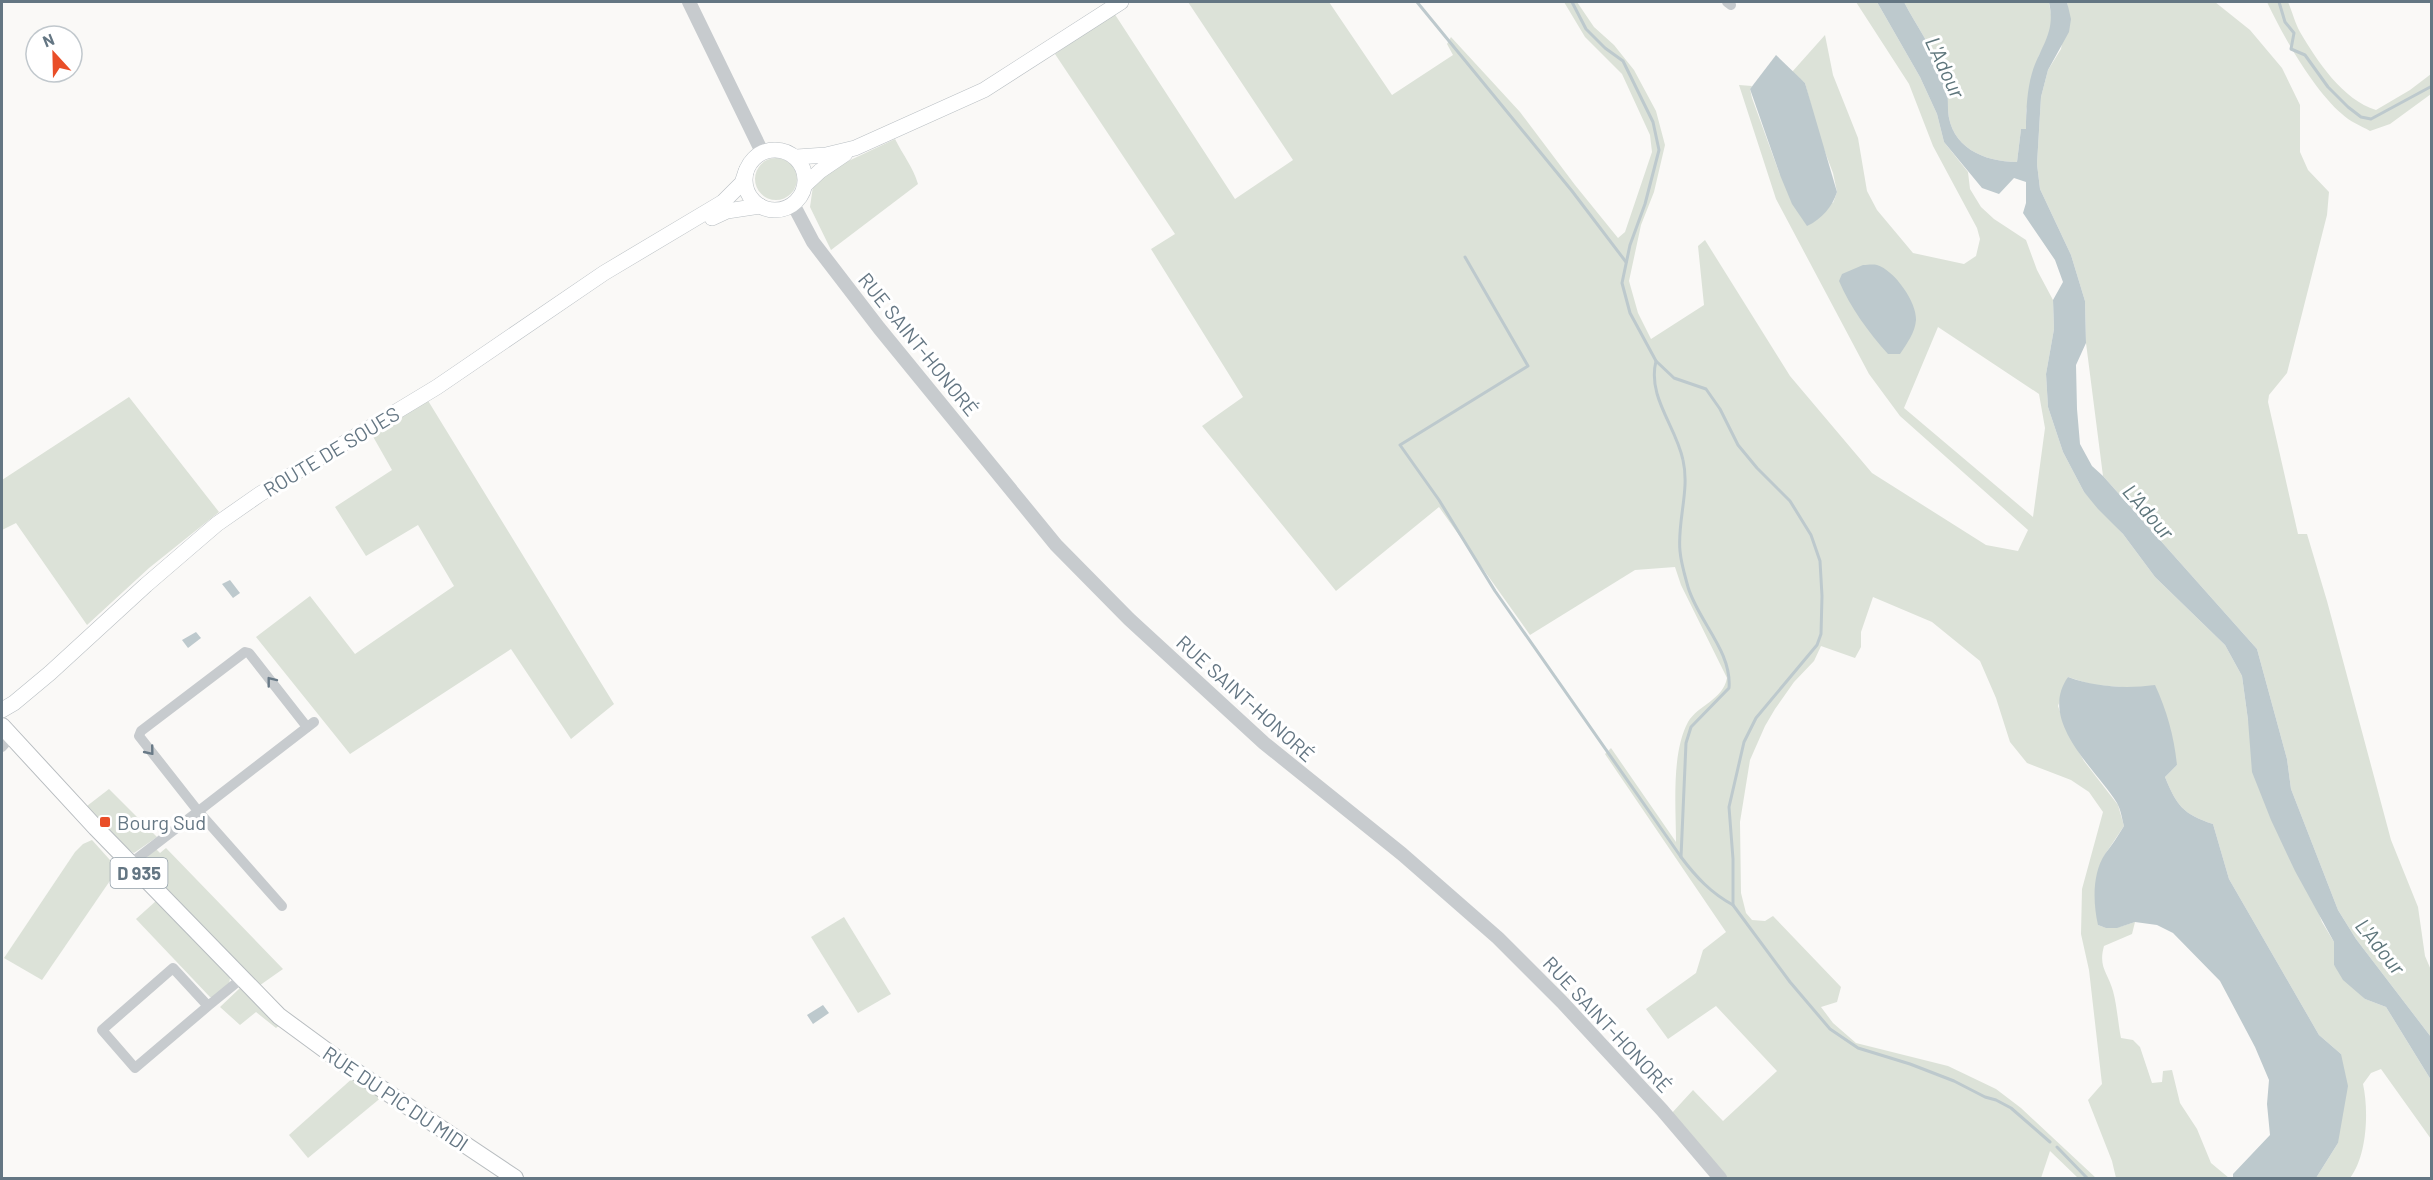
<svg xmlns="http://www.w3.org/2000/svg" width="2433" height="1180" font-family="Barlow,sans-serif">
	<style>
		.green { fill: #dce2d8; fill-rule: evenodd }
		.water { fill: #bdc9cd }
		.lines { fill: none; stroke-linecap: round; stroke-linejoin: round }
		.stream { stroke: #bdc9cd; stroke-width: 3 }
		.secondary-casing { stroke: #b9bfc3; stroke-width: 16 }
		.primary-casing { stroke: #b8bdc0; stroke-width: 18 }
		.minor { stroke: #c7cbce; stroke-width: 10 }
		.tertiary { stroke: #c7cbce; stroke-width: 14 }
		.secondary { stroke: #fff; stroke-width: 15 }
		.primary { stroke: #fff; stroke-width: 16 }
		.oneway { stroke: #697a87 }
		.poi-dot { fill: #e94e28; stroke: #fff; stroke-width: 2 }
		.labels { text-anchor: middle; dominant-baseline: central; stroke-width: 6; stroke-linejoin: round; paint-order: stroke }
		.shield { fill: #fff; stroke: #929fa8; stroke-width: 1.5 }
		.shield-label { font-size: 18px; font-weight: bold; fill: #647683 }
		.street-label { font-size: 20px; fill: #647683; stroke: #fff }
		.poi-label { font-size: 20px; fill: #647683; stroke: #fff; text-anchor: start }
		.water-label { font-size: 21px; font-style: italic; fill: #5e767c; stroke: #fff }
	</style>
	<rect width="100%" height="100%" fill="#faf9f7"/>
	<!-- green -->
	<g class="green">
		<path d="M1188 2H1329L1392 95 1453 55 1447 44 1451 37 1520 112 1575 185 1618 238 1625 232 1652 152 1650 135 1622 74 1585 37 1564 2H1577L1594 27 1614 45 1634 70 1656 111 1665 145 1654 192 1641 225 1629 281 1638 313 1651 339 1704 305 1698 246 1705 240 1790 376 1872 473 1986 545 2018 551 2028 530 1900 416 1869 374 1776 199 1739 85 1752 86 1750 89 1752 98 1780 175 1833 203 1837 192 1833 173 1819 136 1805 83 1792 72 1825 35 1833 75 1858 138 1867 191 1877 210 1913 253 1964 264 1976 256 1980 239 1977 228 1933 146 1909 84 1856 2H1877L1920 77 1937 114 1944 142 1968 172 1970 189 1981 207 1994 219 2026 240 2037 270 2053 300 2054 329 2046 374 2048 407 2063 452 2084 492 2123 534 2155 577 2225 645 2242 676 2248 720 2322 922 2334 942V965L2365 999 2386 1007 2431 1080V1139L2381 1069 2371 1073 2363 1084C2369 1111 2367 1156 2350 1178H2316L2338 1143 2341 1054 2319 1035 2229 879 2213 824C2183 814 2177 806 2165 777L2177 765 2137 688 2093 685 2068 677 2058 706 2066 729 2084 761 2118 805 2124 826 2104 856 2098 925C2111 931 2122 926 2135 922L2132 934 2104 946C2098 968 2108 972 2113 991 2117 1006 2118 1023 2121 1038L2133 1040 2140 1047 2152 1083 2162 1082 2163 1071 2172 1070 2180 1103 2197 1129 2211 1163 2229 1178H2116L2112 1161 2088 1100 2102 1084 2089 970 2081 934 2082 889 2103 812 2089 792 2071 780 2027 763 2010 742 1996 698 1980 661 1932 622 1873 597 1861 632V647L1855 658 1821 646 1814 661 1794 682 1775 709 1765 726 1750 760 1740 822 1741 893 1746 913 1752 920 1765 921 1773 916 1841 987 1837 1002 1821 1007 1833 1023 1856 1043 1948 1066 1996 1089 2021 1108 2096 1178H2078L2050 1151 2041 1178H1726L1671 1114 1693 1090 1723 1121 1777 1071 1716 1006 1668 1039 1646 1009 1696 973 1703 950 1726 932 1605 754 1611 748 1676 842C1676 807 1671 754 1688 722 1698 705 1723 700 1727 678L1681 585 1675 567 1635 570 1530 635 1439 507 1336 591 1202 426 1243 397 1151 249 1175 234 1055 54 1114 13 1235 199 1293 160ZM1938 327 2039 394 2045 428 2033 517 1904 408Z"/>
		<path d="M1904 2H2049L2052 21 2049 37 2039 55 2026 111V130L2021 129 2017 162C1984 162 1950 147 1948 110 1948 97 1948 87 1943 74 1933 49 1916 25 1904 2Z"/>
		<polygon points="2067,2 2215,2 2250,30 2282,68 2300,105 2300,152 2308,170 2329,192 2327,215 2287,373 2269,395 2268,402 2298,534 2307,534 2327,601 2391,840 2418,907 2425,956 2431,970 2431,1037 2356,939 2338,910 2291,789 2287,759 2257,649 2103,476 2086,343 2085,301 2071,255 2040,189 2037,164 2041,97 2048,70 2061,49 2068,6"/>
		<path d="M2267 2H2288C2292 11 2295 23 2300 32 2317 61 2343 100 2376 110L2410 90 2431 74V94L2390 124 2370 131C2361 126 2349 121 2342 114 2313 89 2283 36 2267 2Z"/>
		<path d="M895 139C903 155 913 167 918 184L831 250 810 207 813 186 840 165Z"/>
		<circle cx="776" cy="179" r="21"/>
		<polygon points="129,397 219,512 149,568 87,625 16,523 2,530 2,480"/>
		<polygon points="427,399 614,704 571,739 511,649 350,754 256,637 310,596 355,654 454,586 418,525 366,556 335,507 392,470 371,433"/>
		<polygon points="109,789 157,837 134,853 129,850 87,806"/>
		<polygon points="92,840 118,869 42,980 4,958 75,852 83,844"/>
		<polygon points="166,848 283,969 256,988 148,874 144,866 148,856 156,849 160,853"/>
		<polygon points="156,901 230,978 229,985 214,997 210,997 136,919"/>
		<polygon points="844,917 891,994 858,1013 811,937"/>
		<polygon points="240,988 281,1024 276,1028 256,1012 240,1025 220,1007"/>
		<polygon points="354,1077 383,1096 308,1158 289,1135"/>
	</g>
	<!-- water -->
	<g class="water">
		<path d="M1877 2H1904C1916 25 1933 49 1943 74 1948 87 1948 97 1948 110 1950 147 1984 162 2017 162L2021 129H2026C2026 111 2027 90 2032 73 2041 45 2056 33 2049 2H2067L2071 19 2069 32 2048 70 2041 97 2037 164 2040 189 2071 255 2085 301 2086 343 2076 365 2077 409 2080 444 2092 466 2103 476 2257 649 2287 759 2291 789 2338 910 2356 939 2431 1037V1080L2386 1007 2365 999 2343 980 2334 965V942L2295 871 2271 820 2252 772 2248 720 2242 676 2225 645 2155 577 2123 534 2098 509 2084 492 2063 452 2048 407 2046 374 2054 329 2053 300 2063 282 2055 260 2023 213 2026 203V182L2014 178 1999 194 1982 188 1944 142 1937 114 1920 77Z"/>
		<path d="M1776 55 1805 83 1837 192C1832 207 1822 219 1807 226L1792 204 1780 175 1750 89Z"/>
		<path d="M1863 265C1867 265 1873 264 1877 265 1894 270 1917 302 1916 320 1915 333 1907 343 1900 354H1888C1869 333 1850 307 1839 281L1842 274Z"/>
		<polygon points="230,580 240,593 233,598 222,584"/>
		<polygon points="196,632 201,638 188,648 182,640"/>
		<path d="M2068 677C2096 687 2125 689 2155 685 2167 711 2174 736 2177 765L2165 777C2177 806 2183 814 2213 824L2229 879 2319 1035 2341 1054 2348 1086 2338 1143 2316 1178H2233V1174L2270 1135 2267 1104 2269 1080 2255 1047 2220 981 2173 933 2157 925 2135 922 2117 928H2106L2098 925C2093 903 2092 874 2105 854 2112 845 2118 836 2124 826 2122 819 2121 810 2117 803 2096 769 2037 721 2068 677Z"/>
		<polygon points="823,1005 829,1013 813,1024 807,1015"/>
	</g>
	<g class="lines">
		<!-- stream -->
		<g class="stream">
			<polyline points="1417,2 1572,191 1626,262"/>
			<polyline points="1572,2 1586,29 1605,48 1623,61 1653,122 1659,150 1645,204 1630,245 1622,283 1630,313 1656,361 1674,378 1706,389 1720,409 1738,445 1757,468 1790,501 1811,535 1820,561 1822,596 1821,634 1817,645 1756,718 1744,742 1729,807 1733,859 1733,905 1790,982 1830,1029 1858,1048 1910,1064 1954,1081 1985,1097 1996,1100 2011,1108 2050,1142"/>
			<polyline points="2279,2 2285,22 2294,33 2291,49 2305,55 2328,87 2348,107 2361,117 2371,119 2432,86"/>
			<polyline points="1465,257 1528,366 1400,445 1439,500 1495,591 1681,857"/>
			<path d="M1656 361C1647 397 1676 426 1683 460 1690 490 1677 522 1680 551 1681 563 1685 576 1688 587 1698 621 1732 651 1729 688L1691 727 1686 743 1681 857C1696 877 1711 893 1733 905"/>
			<polyline points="2057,1147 2087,1178"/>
		</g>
		<defs>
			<g id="secondary">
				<circle cx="775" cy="180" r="30"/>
				<polyline points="797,157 826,155 855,148 984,90 1121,2"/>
				<polyline points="806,184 820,171 845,154"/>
				<polyline points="712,218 727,211 760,206"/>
				<polyline points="2,710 14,703 50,673 146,585 217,524 260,494 437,387 604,273 723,202 742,183 746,171"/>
			</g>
			<polyline id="primary" points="2,726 96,828 279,1016 343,1063 515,1178"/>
		</defs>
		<!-- secondary casing -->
		<use href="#secondary" class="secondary-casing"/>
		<!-- primary casing -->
		<use href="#primary" class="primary-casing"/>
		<!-- minor -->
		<g class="minor">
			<polyline points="1727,2 1731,5"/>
			<polyline points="2,747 11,737"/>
			<polyline points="130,864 314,722"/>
			<polyline points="282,906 198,811 139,736 141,731 245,652 249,653 307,727"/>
			<polyline points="208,1006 135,1068 102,1030 173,968 208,1006 241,979"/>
		</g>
		<!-- tertiary -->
		<g class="tertiary">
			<polyline points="689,2 762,152"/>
			<polyline points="793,204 813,242 879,328 1056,545 1129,619 1264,743 1402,854 1498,938 1562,1002 1662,1110 1720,1178"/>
		</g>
		<!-- secondary -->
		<use href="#secondary" class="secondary"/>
		<!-- primary -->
		<use href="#primary" class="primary"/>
	</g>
	<!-- one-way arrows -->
	<defs><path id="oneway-chevron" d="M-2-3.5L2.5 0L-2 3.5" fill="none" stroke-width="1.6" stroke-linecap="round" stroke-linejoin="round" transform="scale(1.5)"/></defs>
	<g class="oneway">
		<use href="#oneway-chevron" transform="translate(271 681) rotate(-128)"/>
		<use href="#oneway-chevron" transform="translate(150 751) rotate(51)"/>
	</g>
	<!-- markers -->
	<rect class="poi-dot" x="99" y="816" width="12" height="12" rx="3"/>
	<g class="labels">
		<!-- shield labels -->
		<rect class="shield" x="110.5" y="858" width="57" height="30" rx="4.5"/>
		<g class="shield-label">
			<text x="139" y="873">D 935</text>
		</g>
		<!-- street labels -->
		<g class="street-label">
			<text transform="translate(919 344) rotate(51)">RUE SAINT-HONORÉ</text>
			<text transform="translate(331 451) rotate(-31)">ROUTE DE SOUES</text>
			<text transform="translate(1246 698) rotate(42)">RUE SAINT-HONORÉ</text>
			<text transform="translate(1608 1024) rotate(47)">RUE SAINT-HONORÉ</text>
			<text transform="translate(396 1098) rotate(34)">RUE DU PIC DU MIDI</text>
		</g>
		<!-- poi labels -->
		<g class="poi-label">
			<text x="117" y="822">Bourg Sud</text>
		</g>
		<!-- water labels -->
		<g class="water-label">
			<text transform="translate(1946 67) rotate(65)">L'Adour</text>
			<text transform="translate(2149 511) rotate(49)">L'Adour</text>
			<text transform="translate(2381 946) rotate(51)">L'Adour</text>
		</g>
	</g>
	<!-- border -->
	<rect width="2433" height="1180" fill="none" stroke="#647683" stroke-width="6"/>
	<!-- north arrow -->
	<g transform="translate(54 54) rotate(338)"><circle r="28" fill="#ffffff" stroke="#c1c8cd" stroke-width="1.5"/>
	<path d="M0-4.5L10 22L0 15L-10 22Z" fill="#e94e28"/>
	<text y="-9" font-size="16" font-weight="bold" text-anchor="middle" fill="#647683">N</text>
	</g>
</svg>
